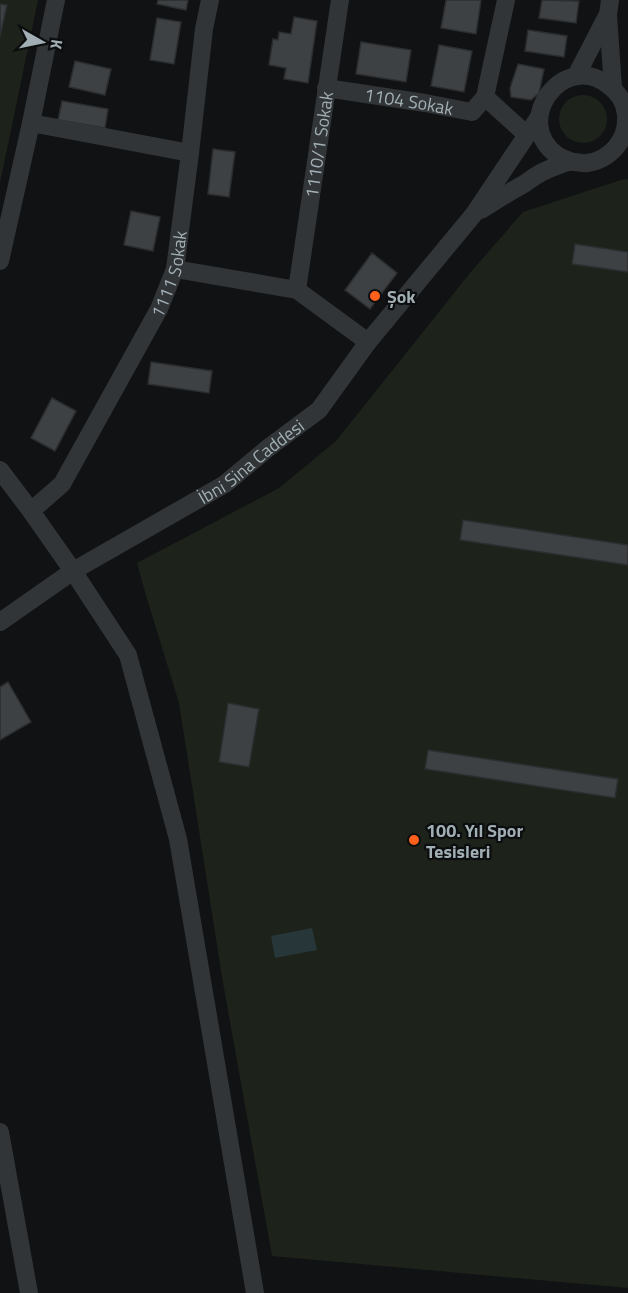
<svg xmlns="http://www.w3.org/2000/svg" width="628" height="1293" font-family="'Titillium Web',sans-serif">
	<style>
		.green { fill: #1d231b }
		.water { fill: #273638 }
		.building { fill: #3d4143; stroke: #2b2d2f; stroke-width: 1.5 }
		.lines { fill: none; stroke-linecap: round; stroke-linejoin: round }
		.minor { stroke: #323538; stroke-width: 18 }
		.poi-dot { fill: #ff611d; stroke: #0c0d0e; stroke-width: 2 }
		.labels { text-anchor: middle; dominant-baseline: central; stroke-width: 4.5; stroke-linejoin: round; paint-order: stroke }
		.street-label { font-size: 18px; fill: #a1afb5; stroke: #0c0d0e }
		.poi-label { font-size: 18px; font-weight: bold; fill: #a1afb5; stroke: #0c0d0e; text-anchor: start }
	</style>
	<rect width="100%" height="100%" fill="#111213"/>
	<!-- green -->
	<g class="green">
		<polygon points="0,0 38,0 0,183"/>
		<circle cx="583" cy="119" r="24"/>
		<polygon points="628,179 628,1288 272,1256 222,977 179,703 145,592 137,563 279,488 336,441 470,273 523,212 621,180"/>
	</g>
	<!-- water -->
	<polygon class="water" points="312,928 317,950 275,958 271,936"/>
	<!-- building -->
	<g class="building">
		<polygon points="158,0 188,0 186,10 157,4"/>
		<polygon points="446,0 481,0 476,34 441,28"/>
		<polygon points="542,0 579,1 576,23 539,18"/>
		<polygon points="0,4 7,5 0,37"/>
		<polygon points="294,17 317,21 308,83 284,79 286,68 269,65 273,39 278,40 279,32 291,34"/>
		<polygon points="157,18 181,22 174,64 150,60"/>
		<polygon points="528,30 567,36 564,57 525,51"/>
		<polygon points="361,42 411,50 406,82 356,74"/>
		<polygon points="439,45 472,51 464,92 431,86"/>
		<polygon points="75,61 111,69 105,95 69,87"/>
		<polygon points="518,64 544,69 539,93 531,100 511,97 510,88"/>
		<polygon points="62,101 108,109 105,128 58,120"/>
		<polygon points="213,149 235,152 229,197 208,194"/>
		<polygon points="131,211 160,217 153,251 124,245"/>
		<polygon points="575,244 628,252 628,272 572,264"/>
		<polygon points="372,253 397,273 370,309 345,290"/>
		<polygon points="151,362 212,371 209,393 148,384"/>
		<polygon points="52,398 76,411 55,451 31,438"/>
		<polygon points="463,520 628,545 628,565 460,540"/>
		<polygon points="8,682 31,722 0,740 0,687"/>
		<polygon points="228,703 259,709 249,767 219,762"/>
		<polygon points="428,750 618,779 615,798 425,769"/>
	</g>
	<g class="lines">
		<!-- minor -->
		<g class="minor">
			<polyline points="610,0 608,15 613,88"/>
			<polyline points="576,76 607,16"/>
			<path id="s1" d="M326 88 425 103 472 112 485 97 506 0"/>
			<polyline points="485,97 527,135"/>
			<polyline points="31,123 190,153"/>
			<path d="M481 210C495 201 509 192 524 184 531 179 539 173 547 170 554 167 562 163 569 162 574 161 581 164 587 163 610 160 628 140 626 115 625 103 618 92 608 85 563 50 511 122 557 155 561 158 566 159 570 161"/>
			<polyline points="0,261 31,123 56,0"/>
			<polyline points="175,269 297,290 368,342"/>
			<path id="s2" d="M297 290 340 0"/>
			<path id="s3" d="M0 470 31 511 73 571 225 484 268 448 319 410 368 342 474 214 539 117"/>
			<path id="s4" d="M31 511 62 484 159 309 175 269 190 153 204 29 210 0"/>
			<polyline points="0,622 73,571 128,655 178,839 255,1293"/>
			<polyline points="0,1132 29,1293"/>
		</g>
	</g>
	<!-- markers -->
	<g class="poi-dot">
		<circle cx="375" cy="296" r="6"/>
		<circle cx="414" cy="840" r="6"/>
	</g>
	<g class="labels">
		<!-- street labels -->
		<g class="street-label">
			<text stroke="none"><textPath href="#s1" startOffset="84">1104 Sokak</textPath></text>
			<text stroke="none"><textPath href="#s2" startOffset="147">1110/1 Sokak</textPath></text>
			<text stroke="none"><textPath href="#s4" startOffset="278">1111 Sokak</textPath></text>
			<text stroke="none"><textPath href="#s3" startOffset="334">İbni Sina Caddesi</textPath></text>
		</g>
		<!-- poi labels -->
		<g class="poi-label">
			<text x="387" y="296">Şok</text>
			<text x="426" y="830">100. Yıl Spor<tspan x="426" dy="21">Tesisleri</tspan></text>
		</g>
	</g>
	<!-- north arrow -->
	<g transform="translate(42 42) rotate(99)" stroke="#0c0d0e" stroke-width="4.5" paint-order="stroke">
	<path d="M0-4.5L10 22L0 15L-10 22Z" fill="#a1afb5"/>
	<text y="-9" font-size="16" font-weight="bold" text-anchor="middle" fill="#a1afb5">K</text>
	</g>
</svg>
